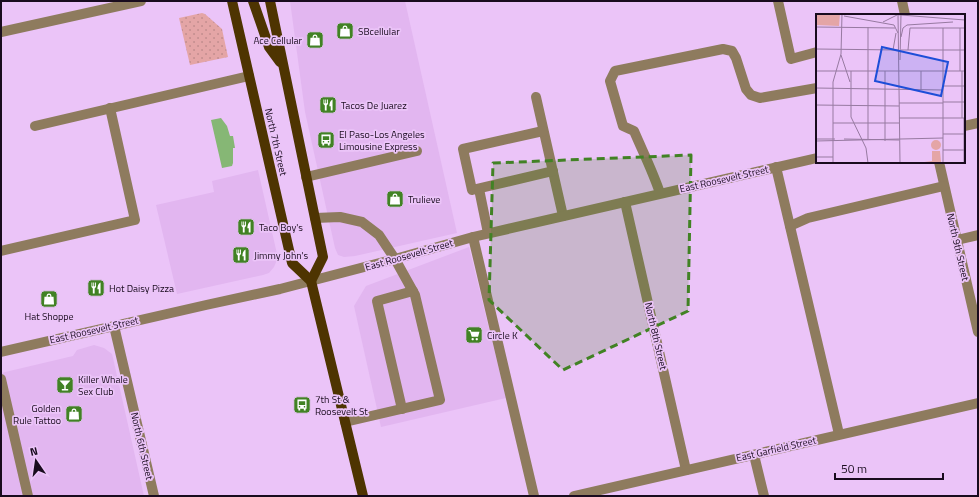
<svg xmlns="http://www.w3.org/2000/svg" width="979" height="497" font-family="'Titillium Web',sans-serif">
	<style>
		.built { fill: #e2b6f0 }
		.grass { fill: url(#grass-dots) }
		.water { fill: #86b775 }
		.lines { fill: none; stroke-linecap: round; stroke-linejoin: round }
		.minor { stroke: #8e7b5e; stroke-width: 10 }
		.major { stroke: #4e3401; stroke-width: 10 }
		.marked { fill: #418224; fill-opacity: 0.2; stroke: #418224; stroke-width: 3; stroke-dasharray: 8 5; stroke-linejoin: round }
		.labels { text-anchor: middle; dominant-baseline: central; stroke-width: 3.5; stroke-linejoin: round; paint-order: stroke }
		.poi-label { font-size: 10px; fill: #190b1e; stroke: #ebc4f8; text-anchor: start }
		.street-label { font-size: 10px; fill: #190b1e; stroke: #ebc4f8 }
		.inset-road { fill: none; stroke: #977aa1; stroke-width: 1 }
		.view { fill: #1d4ed8; fill-opacity: 0.15; stroke: #1d4ed8; stroke-width: 2 }
		.inset-edge { fill: none; stroke: #190b1e; stroke-width: 2 }
	</style>
	<defs>
		<pattern id="grass-dots" width="8" height="8" patternUnits="userSpaceOnUse"><rect width="8" height="8" fill="#e4a5a6"/><path d="M2 2h.1M6 6h.1" fill="none" stroke="#c38d8e" stroke-width="1.8" stroke-linecap="round"/></pattern>
	</defs>
	<rect width="100%" height="100%" fill="#ebc4f8"/>
	<!-- built -->
	<g class="built">
		<polygon points="290,1 405,1 457,233 355,256 344,257 338,255 335,248 305,112"/>
		<polygon points="258,170 277,254 277,260 274,267 269,273 263,275 177,294 156,205 214,192 212,181"/>
		<polygon points="469,247 506,398 381,427 354,306 366,286"/>
		<polygon points="94,345 104,348 112,354 113,358 144,496 1,496 1,373 73,356 77,350"/>
	</g>
	<!-- grass -->
	<polygon class="grass" points="202,13 205,14 222,29 228,57 190,65 179,18"/>
	<!-- water -->
	<polygon class="water" points="221,118 227,126 230,136 233,136 235,148 233,148 233,163 232,166 222,168 211,120"/>
	<g class="lines">
		<!-- minor -->
		<g class="minor">
			<polyline points="778,1 791,59 817,52"/>
			<polyline points="902,1 905,15"/>
			<polyline points="1,32 141,1"/>
			<polyline points="536,97 563,216"/>
			<polyline points="35,126 249,76"/>
			<polyline points="964,126 978,123"/>
			<polyline points="543,131 463,149 472,190 553,171"/>
			<polyline points="939,162 978,332"/>
			<polyline points="776,167 839,434"/>
			<polyline points="306,177 417,151"/>
			<polyline points="479,189 488,233"/>
			<path d="M660 193C653 172 643 152 634 131L623 126 610 81 615 71 723 49 732 51 736 58 746 89 751 95 760 98 817 88"/>
			<polyline points="625,202 686,470"/>
			<polyline points="315,218 340,217 362,222 379,235 395,259 415,295 440,400 345,422"/>
			<polyline points="790,226 808,218 944,186"/>
			<polyline points="473,237 534,496"/>
			<polyline points="957,240 978,235"/>
			<polyline points="1,251 135,220 110,108"/>
			<polyline points="114,326 154,496"/>
			<polyline points="1,352 206,305 280,289 395,259 473,237 817,158"/>
			<polyline points="1,379 28,496"/>
			<polyline points="402,409 377,301 413,291"/>
			<polyline points="754,455 764,496"/>
			<polyline points="574,496 978,403"/>
		</g>
		<!-- major -->
		<g class="major">
			<polyline points="232,1 292,263 311,281 363,496"/>
			<polyline points="253,1 269,47 280,62"/>
			<polyline points="270,1 323,257 311,281"/>
		</g>
	</g>
	<!-- marked area -->
	<path class="marked" d="M691 155 688 311 563 370 489 300 493 163Z"/>
	<!-- icons -->
	<defs>
		<symbol id="shop-square" viewBox="-11 -11 22 22"><rect x="-9" y="-9" width="18" height="18" rx="4" fill="#418224" stroke="#ebc4f8"/><path d="M-5-2.5h2.3a2.7 3.5 0 0 1 5.4 0H5L5.5 6h-11ZM-1.5-2.5h3a1.5 2.3 0 0 0-3 0Z" fill="#fff"/></symbol>
		<symbol id="restaurant-square" viewBox="-11 -11 22 22"><rect x="-9" y="-9" width="18" height="18" rx="4" fill="#418224" stroke="#ebc4f8"/><path d="M-5-6h1v4h1v-4h1v4h1v-4h1v5L-1.5 .5V6h-2V.5L-5-1ZM5-6V6H3V1.5H1.5Q1.5-4 5-6Z" fill="#fff"/></symbol>
		<symbol id="bus-square" viewBox="-11 -11 22 22"><rect x="-9" y="-9" width="18" height="18" rx="4" fill="#418224" stroke="#ebc4f8"/><path d="M-5-6H5V4H4V6H2V4H-2V6H-4V4H-5ZM-3.5-4V0h7V-4ZM-3.5 1.2v1.5H-2V1.2ZM2 1.2v1.5H3.5V1.2Z" fill="#fff"/></symbol>
		<symbol id="supermarket-square" viewBox="-11 -11 22 22"><rect x="-9" y="-9" width="18" height="18" rx="4" fill="#418224" stroke="#ebc4f8"/><path d="M-6-5.5h2.5l.6 2H6L4.5 2H-2.5L-4.4-4H-6ZM-1.5 3.2a1.3 1.3 0 1 0 .1 0ZM3 3.2a1.3 1.3 0 1 0 .1 0Z" fill="#fff"/></symbol>
		<symbol id="bar-square" viewBox="-11 -11 22 22"><rect x="-9" y="-9" width="18" height="18" rx="4" fill="#418224" stroke="#ebc4f8"/><path d="M-6-5H6L.8 .8V4.5H3.5V6h-7V4.5H-.8V.8Z" fill="#fff"/></symbol>
	</defs>
	<g fill-rule="evenodd">
		<use href="#shop-square" x="335" y="21" width="20" height="20"/>
		<use href="#shop-square" x="305" y="30" width="20" height="20"/>
		<use href="#restaurant-square" x="318" y="95" width="20" height="20"/>
		<use href="#bus-square" x="316" y="130" width="20" height="20"/>
		<use href="#shop-square" x="385" y="189" width="20" height="20"/>
		<use href="#restaurant-square" x="236" y="217" width="20" height="20"/>
		<use href="#restaurant-square" x="231" y="245" width="20" height="20"/>
		<use href="#restaurant-square" x="86" y="278" width="20" height="20"/>
		<use href="#shop-square" x="39" y="289" width="20" height="20"/>
		<use href="#supermarket-square" x="464" y="325" width="20" height="20"/>
		<use href="#bar-square" x="55" y="375" width="20" height="20"/>
		<use href="#bus-square" x="292" y="395" width="20" height="20"/>
		<use href="#shop-square" x="64" y="404" width="20" height="20"/>
	</g>
	<g class="labels">
		<!-- poi labels -->
		<g class="poi-label">
			<text x="358" y="31">SBcellular</text>
			<text x="302" y="40" text-anchor="end">Ace Cellular</text>
			<text x="341" y="105">Tacos De Juarez</text>
			<text x="339" y="134">El Paso-Los Angeles<tspan x="339" dy="12">Limousine Express</tspan></text>
			<text x="408" y="199">Trulieve</text>
			<text x="259" y="227">Taco Boy's</text>
			<text x="254" y="255">Jimmy John's</text>
			<text x="109" y="288">Hot Daisy Pizza</text>
			<text x="49" y="316" text-anchor="middle">Hat Shoppe</text>
			<text x="487" y="335">Circle K</text>
			<text x="78" y="379">Killer Whale<tspan x="78" dy="12">Sex Club</tspan></text>
			<text x="315" y="399">7th St &amp;<tspan x="315" dy="12">Roosevelt St</tspan></text>
			<text x="61" y="408" text-anchor="end">Golden<tspan x="61" dy="12">Rule Tattoo</tspan></text>
		</g>
		<!-- street labels -->
		<g class="street-label">
			<text transform="translate(276 142) rotate(77)">North 7th Street</text>
			<text transform="translate(724 179) rotate(-13)">East Roosevelt Street</text>
			<text transform="translate(958 247) rotate(77)">North 9th Street</text>
			<text transform="translate(409 255) rotate(-16)">East Roosevelt Street</text>
			<text transform="translate(94 330) rotate(-13)">East Roosevelt Street</text>
			<text transform="translate(656 336) rotate(77)">North 8th Street</text>
			<text transform="translate(142 446) rotate(77)">North 6th Street</text>
			<text transform="translate(776 449) rotate(-13)">East Garfield Street</text>
		</g>
	</g>
	<!-- overview -->
	<g transform="translate(816 14)">
		<rect width="149" height="149" fill="#ebc4f8"/>
		<path d="M0 0H24L23 12 0 11Z" fill="#e4a5a6"/>
		<path d="M115 131a5 5 0 1 1 10 0a5 5 0 1 1-10 0ZM116 137H124L125 148 101 149 116 147Z" fill="#e4a5a6"/>
		<path class="inset-road" d="M72 0 149 6M82 0 84 149M118 0H139M28 2 78 11 82 19M67 8 81 1M0 13 79 14M85 23 87 14 91 11 137 8M0 35 82 36M77 36 80 19M85 36H149M92 36 94 14H149M25 41 34 68M84 46 85 0M0 57H149M35 57V103L50 134 52 149M144 57V14M127 72H149M0 74 127 76M105 76V57M127 88H149M83 89H127M0 91 83 92M83 104H149M146 104V57M148 104V149M17 109H83M127 120H149M0 125H19M28 125 83 126M52 125V13M0 127 127 124M69 127V57M127 136H148M0 143H17M17 149V68L25 40 26 0M127 149V14"/>
		<path class="view" d="M66 33 132 48 125 82 59 67Z"/>
		<rect width="149" height="149" class="inset-edge"/>
	</g>
	<!-- border -->
	<rect width="979" height="497" fill="none" stroke="#190b1e" stroke-width="4"/>
	<!-- north arrow -->
	<g transform="translate(36 461) rotate(347)" stroke="#ebc4f8" stroke-width="3" paint-order="stroke">
	<path d="M0-3L7 15L0 10L-7 15Z" fill="#190b1e"/>
	<text y="-6" font-size="11" font-weight="bold" text-anchor="middle" fill="#190b1e">N</text>
	</g>
	<!-- scale -->
	<path d="M835 473v6h108v-6" fill="none" stroke="#190b1e" stroke-width="2"/>
	<text x="841" y="473" font-size="12" fill="#190b1e" stroke="#ebc4f8" stroke-width="3" paint-order="stroke">50 m</text>
</svg>
